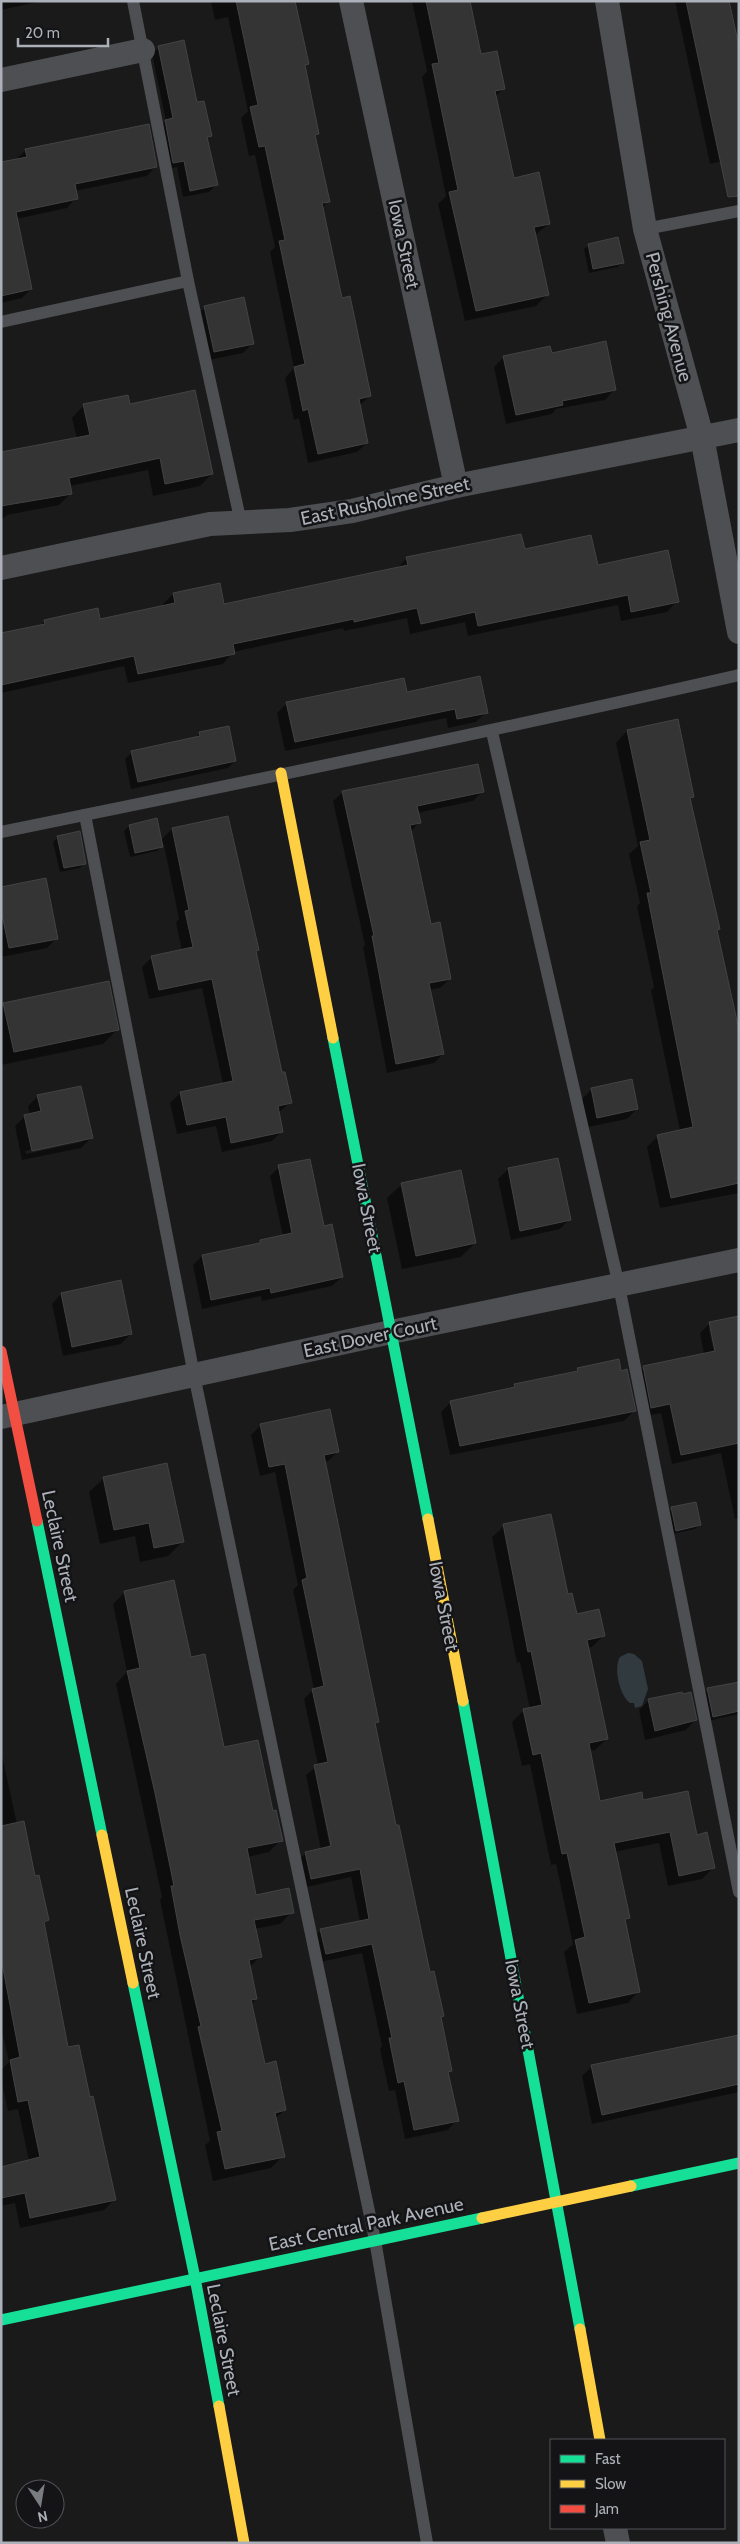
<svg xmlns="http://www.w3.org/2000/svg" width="740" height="2544" font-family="Cabin,sans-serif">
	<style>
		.water { fill: #313a3f }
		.shadow { fill: #0007; fill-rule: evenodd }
		.building { fill: #343435; stroke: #424346 }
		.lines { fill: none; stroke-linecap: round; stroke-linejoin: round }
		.lane { stroke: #4e4f52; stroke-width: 12 }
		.street { stroke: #4e4f52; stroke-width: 24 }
		.fast { stroke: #16e098; stroke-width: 11 }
		.slow { stroke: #ffcf43; stroke-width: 11 }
		.jam { stroke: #f24e42; stroke-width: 11 }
		.labels { text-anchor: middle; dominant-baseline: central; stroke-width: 5; stroke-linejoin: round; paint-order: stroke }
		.street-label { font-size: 19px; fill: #acb1b9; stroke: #141416 }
	</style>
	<rect width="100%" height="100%" fill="#1a1a1a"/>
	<!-- water -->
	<path class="water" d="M628 1653 634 1654 642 1661 648 1689 642 1706 635 1708 634 1703H630C620 1696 613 1668 620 1657Z"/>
	<!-- shadow -->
	<g class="shadow">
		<polygon points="1,1 42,1 1,10"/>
		<polygon points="211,1 282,1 307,64 304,67 318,134 315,137 328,201 322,208 341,299 370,396 360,405 367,443 357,452 308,463 299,418 294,420 285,378 294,368 270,252 275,247 255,155 249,156 241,118 248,111 228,17 215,20"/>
		<polygon points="412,1 469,1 480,55 504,88 495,97 513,179 549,224 535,235 547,295 536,306 465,321 438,204 446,196 422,77 427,71"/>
		<polygon points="675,1 728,1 739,157 710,164"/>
		<polygon points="159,47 196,104 211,135 206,139 216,185 209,192 183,197 177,167 166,169 158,128 166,121 152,54"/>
		<polygon points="26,150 156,166 147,176 75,191 76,198 67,208 16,219 31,289 22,298 1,303 1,163 16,159"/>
		<polygon points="589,245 622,263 618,267 589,273 584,249"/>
		<polygon points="205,307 253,343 243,353 204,361 195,317"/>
		<polygon points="551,354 614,390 605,400 556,409 552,414 506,424 494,367 504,357"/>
		<polygon points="84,405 129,405 212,474 200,486 153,496 148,470 70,486 71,493 59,505 7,515 1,520 1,455 77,439 72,418"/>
		<polygon points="524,550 597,566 677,601 667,612 621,621 618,605 468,636 465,622 410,634 407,618 344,631 343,628 233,652 223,664 128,683 124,666 1,693 1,634 39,626 45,621 99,621 164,607 163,604 173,594 223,606 396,569 407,558"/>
		<polygon points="406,693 486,712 476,722 448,728 446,718 285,751 277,713 287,703"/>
		<polygon points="627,731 693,796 690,800 719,929 716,932 739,1031 739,1193 660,1208 647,1147 658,1136 680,1131 651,990 654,987 637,906 640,903 629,854 638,846 616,743"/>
		<polygon points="200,733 235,761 228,768 131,789 125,759 132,752 195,738"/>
		<polygon points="343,792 482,792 473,801 417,813 419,823 410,832 430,926 450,979 440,988 429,990 443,1054 434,1063 387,1073 363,947 365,945 333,801"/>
		<polygon points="156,820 160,841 172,829 258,950 255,952 281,1074 290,1103 278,1113 282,1131 272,1141 222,1152 216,1126 177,1134 170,1103 180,1093 223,1084 202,988 149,999 142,967 152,957 182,951 176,922 179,919 164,845 157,851 130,857 124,831 129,826"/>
		<polygon points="58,837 85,863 80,868 60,872 53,842"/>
		<polygon points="1,888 57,938 47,948 1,957"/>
		<polygon points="4,1004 117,1030 103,1044 1,1065 1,1007"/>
		<polygon points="592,1089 637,1109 627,1119 588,1127 582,1099"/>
		<path d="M38 1096 91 1138 81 1148 22 1160 15 1126 25 1116 30 1115 28 1106ZM82 1139V1142L26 1154 25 1151Z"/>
		<polygon points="557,1159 570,1219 560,1229 511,1240 498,1179 508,1169"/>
		<polygon points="279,1167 323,1227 342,1277 332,1286 262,1301 261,1296 202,1309 193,1265 202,1256 257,1245 260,1241 283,1236 270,1176"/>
		<polygon points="402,1184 475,1243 461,1257 402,1269 387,1198"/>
		<polygon points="61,1294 131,1334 121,1344 63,1356 52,1304"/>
		<path d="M739 1317V1518L735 1519 721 1453 672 1464 661 1413 642 1417 634 1377 644 1367 704 1354 700 1333 709 1324ZM709 1329H711L717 1357H715Z"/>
		<polygon points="578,1369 620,1372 634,1411 624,1421 450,1455 441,1412 451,1402 511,1389 515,1385 574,1373"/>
		<path d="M261 1425 338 1452 328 1461 324 1462 378 1722 374 1726 395 1827 429 1974 442 2016 440 2018 451 2071 447 2074 457 2120 448 2130 405 2139 395 2090 389 2091 380 2049 382 2046 362 1953 316 1963 311 1940 321 1930 360 1922 351 1877 302 1888 296 1862 306 1853 321 1850 306 1775 318 1765 304 1699 314 1689 293 1590 298 1585 275 1472 260 1476 251 1435ZM315 1771H317L334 1852 331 1853Z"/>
		<polygon points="104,1478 182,1542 168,1556 140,1562 135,1536 100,1544 89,1492"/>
		<polygon points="672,1508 700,1525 695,1529 672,1534 667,1513"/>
		<polygon points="504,1526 567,1596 576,1616 604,1635 592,1647 588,1648 607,1739 595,1750 589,1751 599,1802 642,1802 696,1836 713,1868 702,1879 668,1886 659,1843 614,1852 628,1917 624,1921 639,1991 628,2003 577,2014 564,1952 573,1944 556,1864 551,1865 530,1764 522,1766 512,1722 524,1710 530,1709 520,1662 517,1663 492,1537"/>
		<polygon points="125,1592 190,1659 223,1749 272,1813 281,1840 269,1852 248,1857 255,1896 292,1912 280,1924 254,1929 260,1957 249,1968 256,1999 251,2004 264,2065 285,2110 275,2119 283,2156 271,2168 213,2181 205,2145 210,2141 160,1900 162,1897 116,1684 127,1672 113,1604"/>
		<polygon points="739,1683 739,1714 708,1721 703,1694 708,1690"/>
		<polygon points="649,1700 695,1720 686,1730 645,1740 639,1710"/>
		<polygon points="1,1751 17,1824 47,1920 43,1925 68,2049 89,2098 114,2200 104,2210 20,2228 15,2203 1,2206 1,2167 29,2161 18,2109 8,2111 1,2079 1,2070 9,2062 1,2027"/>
		<polygon points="739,2036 739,2092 592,2124 582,2076 592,2066"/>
	</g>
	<!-- building -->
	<g class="building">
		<polygon points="236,1 295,1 309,64 305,65 319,134 315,135 330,202 322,203 342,298 350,296 371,396 359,399 368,443 318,454 308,409 303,411 294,367 305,364 279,241 285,240 265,146 259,147 250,107 258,105"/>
		<polygon points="426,1 470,1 481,54 497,51 505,89 495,91 514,178 539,172 550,224 534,227 549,295 476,311 449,192 458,190 432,64 439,63"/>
		<polygon points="686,1 729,1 739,46 739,196 728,197"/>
		<polygon points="184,40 197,102 204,101 212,136 207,137 218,185 190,191 184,161 173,163 165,120 173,118 158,46"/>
		<polygon points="149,124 157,167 75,184 78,199 16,212 32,289 1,296 1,162 27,157 25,149"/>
		<polygon points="618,237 624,263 593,269 588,244"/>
		<polygon points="244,297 254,344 214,352 204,306"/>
		<polygon points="606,341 616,390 562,401 563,405 516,415 503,356 550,346 552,353"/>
		<polygon points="195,390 213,474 165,484 160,458 69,478 72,494 1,506 1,452 90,435 83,404 128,395 130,404"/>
		<polygon points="521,534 525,549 591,535 598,565 668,550 679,602 631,612 628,595 478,626 475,612 421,624 417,608 354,622 354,619 233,644 235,654 138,674 134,656 1,685 1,633 45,624 44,620 98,608 100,619 175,603 173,593 220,583 224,604 408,565 406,557"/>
		<polygon points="480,676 488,713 457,719 455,709 295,742 286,702 404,678 407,692"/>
		<polygon points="678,719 694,797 690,798 720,929 717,930 739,1030 739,1183 671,1198 657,1135 693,1127 647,893 651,893 640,842 650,840 627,730"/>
		<polygon points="229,726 236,761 138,782 131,751 200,736 199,732"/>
		<polygon points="478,764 484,792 417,806 421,823 410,825 431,924 440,922 451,979 429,983 444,1054 396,1064 372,936 374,936 342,791"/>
		<polygon points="228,816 259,950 256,951 282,1072 285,1072 292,1103 278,1106 283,1132 231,1143 226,1117 187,1125 180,1092 233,1081 212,979 159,990 151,956 193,947 185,911 189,910 172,828"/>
		<polygon points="157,818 163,847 135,853 129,825"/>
		<polygon points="80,831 86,864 64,868 57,836"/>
		<polygon points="46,878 58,939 9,948 1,910 1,887"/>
		<polygon points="109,981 119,1030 14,1052 3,1003"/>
		<polygon points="632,1079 638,1109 597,1118 591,1088"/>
		<polygon points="81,1086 93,1138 32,1151 24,1115 41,1111 37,1095"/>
		<polygon points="558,1158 571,1220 520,1231 508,1168"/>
		<polygon points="310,1159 324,1226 332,1224 343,1277 271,1293 270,1288 211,1300 202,1255 260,1243 260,1240 292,1233 278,1165"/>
		<polygon points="461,1170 476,1243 416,1256 401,1183"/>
		<polygon points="121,1280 132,1334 72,1347 61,1293"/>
		<polygon points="739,1316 739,1443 681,1455 670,1404 651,1408 643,1366 715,1351 709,1322"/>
		<polygon points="619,1359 621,1371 627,1369 636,1411 460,1446 450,1401 515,1387 514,1384 578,1371 577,1368"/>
		<polygon points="330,1409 339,1452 324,1455 379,1722 375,1723 396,1825 399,1825 430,1972 434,1971 444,2016 441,2017 452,2071 448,2072 459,2121 414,2130 404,2081 398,2083 389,2038 392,2038 372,1944 326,1954 320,1929 369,1919 360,1869 311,1879 305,1852 331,1846 314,1765 328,1762 312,1689 324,1686 302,1580 307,1578 285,1464 269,1467 260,1424"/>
		<polygon points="167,1463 184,1542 154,1548 149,1523 114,1530 103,1477"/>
		<polygon points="696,1502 701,1525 676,1531 671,1507"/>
		<polygon points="551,1514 568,1594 572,1593 577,1614 599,1609 605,1636 587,1640 608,1739 589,1743 600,1801 642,1792 643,1800 688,1791 697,1835 707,1832 715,1868 679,1876 670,1832 614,1843 630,1918 625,1919 640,1992 589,2003 575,1940 585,1937 567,1853 562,1854 541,1753 533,1755 523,1709 542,1705 531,1651 528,1652 503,1524"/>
		<polygon points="174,1580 191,1657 205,1654 224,1747 258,1740 273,1811 276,1810 283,1841 247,1848 256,1895 289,1888 294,1913 254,1920 262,1957 249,1960 257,1999 251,2000 265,2064 276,2061 286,2110 275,2113 285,2157 225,2169 217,2132 222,2131 198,2027 201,2026 180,1935 171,1886 174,1886 155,1793 127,1671 140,1668 124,1591"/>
		<polygon points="739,1682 739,1711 713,1717 707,1688"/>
		<polygon points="682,1692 683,1694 691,1692 697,1720 655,1731 648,1699"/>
		<polygon points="24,1821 35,1876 39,1875 49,1920 44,1922 68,2047 79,2045 90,2097 93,2096 116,2200 30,2218 25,2193 1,2198 1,2167 40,2157 28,2100 18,2102 10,2060 20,2057 1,1958 1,1826"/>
		<polygon points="739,2035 739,2084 602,2115 591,2065"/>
	</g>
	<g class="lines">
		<!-- lane -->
		<g class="lane">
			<polyline points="133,1 188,281 241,523"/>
			<polyline points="645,229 739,211"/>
			<polyline points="1,322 188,281"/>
			<polyline points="492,732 619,1286 739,1892"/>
			<polyline points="85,815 194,1375 375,2240 427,2543"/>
			<path d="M1 832C248 782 494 731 739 675"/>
		</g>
		<!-- street -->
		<g class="street">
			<polyline points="351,1 456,486"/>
			<polyline points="607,1 645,229 702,437 739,632"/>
			<polyline points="1,80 143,50"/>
			<polyline points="1,568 210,524 290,520 352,511 456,486 739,430"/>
			<polyline points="1,1417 391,1332 739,1260"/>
			<polyline points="615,2528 618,2543"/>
		</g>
		<!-- fast -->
		<g class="fast">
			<polyline points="333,1038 428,1519"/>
			<polyline points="37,1521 102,1835"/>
			<polyline points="463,1701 580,2329"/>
			<polyline points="133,1983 195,2278 219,2406"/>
			<polyline points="631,2186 739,2163"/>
			<polyline points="1,2320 482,2218"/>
		</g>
		<!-- slow -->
		<g class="slow">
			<polyline points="281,773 333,1038"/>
			<polyline points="428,1519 463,1701"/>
			<polyline points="102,1835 133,1983"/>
			<polyline points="482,2218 631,2186"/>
			<polyline points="580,2329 600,2440"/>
			<polyline points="219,2406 244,2543"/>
		</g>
		<!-- jam -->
		<polyline class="jam" points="1,1351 37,1521"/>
	</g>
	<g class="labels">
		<!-- street labels -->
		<g class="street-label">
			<text transform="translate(404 244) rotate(78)">Iowa Street</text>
			<text transform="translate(669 317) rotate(75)">Pershing Avenue</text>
			<text transform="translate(385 501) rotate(-12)">East Rusholme Street</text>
			<text transform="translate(367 1208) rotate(79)">Iowa Street</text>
			<text transform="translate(370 1337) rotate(-12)">East Dover Court</text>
			<text transform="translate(60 1546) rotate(78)">Leclaire Street</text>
			<text transform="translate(444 1606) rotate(79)">Iowa Street</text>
			<text transform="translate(143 1943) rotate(78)">Leclaire Street</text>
			<text transform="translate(520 2004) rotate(79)">Iowa Street</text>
			<text transform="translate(366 2224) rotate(-12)">East Central Park Avenue</text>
			<text transform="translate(224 2340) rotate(79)">Leclaire Street</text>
		</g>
	</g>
	<!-- border -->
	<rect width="740" height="2544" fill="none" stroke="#acb1b9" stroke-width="5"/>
	<!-- legend -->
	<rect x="550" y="2439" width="175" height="90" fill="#141416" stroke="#515357"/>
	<rect x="560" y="2455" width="25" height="8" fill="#16e098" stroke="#515357"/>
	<text x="595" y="2464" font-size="15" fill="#acb1b9">Fast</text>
	<rect x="560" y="2480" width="25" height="8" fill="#ffcf43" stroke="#515357"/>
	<text x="595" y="2489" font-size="15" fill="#acb1b9">Slow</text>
	<rect x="560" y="2505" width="25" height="8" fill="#f24e42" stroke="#515357"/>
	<text x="595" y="2514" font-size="15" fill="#acb1b9">Jam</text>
	<!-- north arrow -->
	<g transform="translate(40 2504) rotate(168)"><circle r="24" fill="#141416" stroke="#515357"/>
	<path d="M0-4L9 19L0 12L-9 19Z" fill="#797c81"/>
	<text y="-8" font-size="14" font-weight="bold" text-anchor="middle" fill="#acb1b9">N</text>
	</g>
	<!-- scale -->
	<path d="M18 38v8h90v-8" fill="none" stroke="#acb1b9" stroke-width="2.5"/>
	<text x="25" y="38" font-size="15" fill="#acb1b9" stroke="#141416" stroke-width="4" paint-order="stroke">20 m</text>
</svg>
